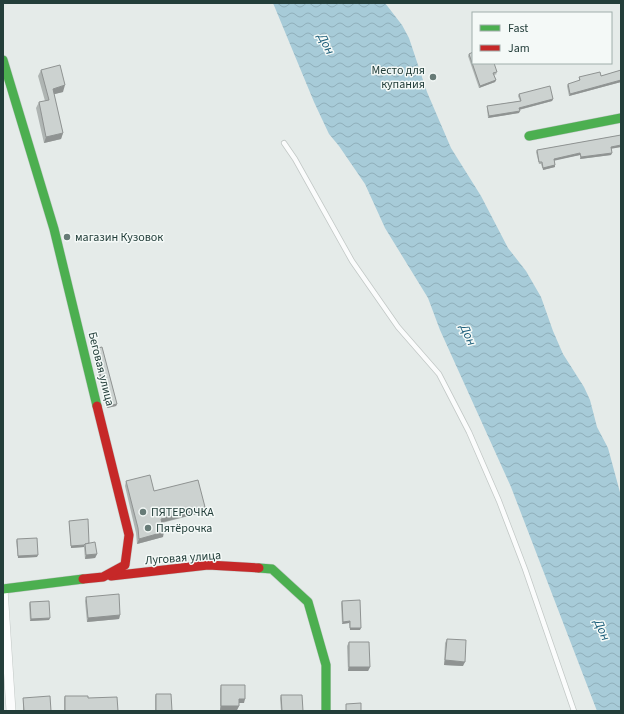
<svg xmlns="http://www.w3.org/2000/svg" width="624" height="714" font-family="'Source Sans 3',sans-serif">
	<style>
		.water { fill: url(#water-waves) }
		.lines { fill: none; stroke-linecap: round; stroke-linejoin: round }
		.lane-casing { stroke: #c2c8c6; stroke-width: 6 }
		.street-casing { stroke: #c2c8c6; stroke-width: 10 }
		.fast-casing { stroke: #c0c8c6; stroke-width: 10 }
		.jam-casing { stroke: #c0c8c6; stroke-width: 10 }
		.lane { stroke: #fbfcfc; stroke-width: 4.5 }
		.street { stroke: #fbfcfc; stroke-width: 9 }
		.fast { stroke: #4caf50; stroke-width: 9 }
		.jam { stroke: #c62828; stroke-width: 9 }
		.wall { fill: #afb5b3 }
		.shaded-wall { fill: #8f9392 }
		.building { fill: #ccd2d0; stroke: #8f9392 }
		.poi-dot { fill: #677b77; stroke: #f4f9f7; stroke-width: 1.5 }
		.labels { text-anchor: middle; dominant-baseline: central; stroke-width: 3; stroke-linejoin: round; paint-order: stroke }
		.poi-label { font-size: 12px; fill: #233e3a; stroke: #f4f9f7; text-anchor: start }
		.street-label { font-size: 12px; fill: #233e3a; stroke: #f4f9f7 }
		.water-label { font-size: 13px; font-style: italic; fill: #1d5e7a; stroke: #f4f9f7 }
	</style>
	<defs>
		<pattern id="water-waves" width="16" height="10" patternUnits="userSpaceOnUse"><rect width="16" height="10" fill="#a7cbd8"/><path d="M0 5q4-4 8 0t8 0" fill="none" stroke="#8fafba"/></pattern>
	</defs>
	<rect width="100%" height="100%" fill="#e5ebe9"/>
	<!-- water -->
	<polygon class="water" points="273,3 385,3 402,25 409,38 427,92 451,148 481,196 508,248 526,271 541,297 553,331 563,354 584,387 590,400 597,427 608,448 621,496 621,711 597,711 511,487 440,330 428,298 385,228 365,184 339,146 329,134 314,102"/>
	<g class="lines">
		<defs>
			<polyline id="lane" points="284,143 295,159 352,261 398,327 439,374 469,432 499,501 525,569 574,711"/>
			<polyline id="street" points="3,589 11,711"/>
			<g id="fast">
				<polyline points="3,60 54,229 97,406"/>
				<polyline points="529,136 621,118"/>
				<polyline points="259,568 272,569 308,602 326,665 326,711"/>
				<polyline points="3,589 83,579"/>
			</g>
			<g id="jam">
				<polyline points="111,576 208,565 259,568"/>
				<polyline points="83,579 103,577 125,565 129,535 97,406"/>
			</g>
		</defs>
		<!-- lane casing -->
		<use href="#lane" class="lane-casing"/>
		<!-- street casing -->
		<use href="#street" class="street-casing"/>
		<!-- fast casing -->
		<use href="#fast" class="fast-casing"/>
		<!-- jam casing -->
		<use href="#jam" class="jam-casing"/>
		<!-- lane -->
		<use href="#lane" class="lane"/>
		<!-- street -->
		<use href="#street" class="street"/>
		<!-- fast -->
		<use href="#fast" class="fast"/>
		<!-- jam -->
		<use href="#jam" class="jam"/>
	</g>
	<!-- wall -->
	<g class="wall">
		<polygon points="469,54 497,74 494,75 496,80 495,82 479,88 468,56"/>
		<polygon points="41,70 63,92 54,94 63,133 61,139 44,143 36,108 39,102 45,101 38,76"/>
		<polygon points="621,70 621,82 569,96 567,86 568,84 579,81 579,77 601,76"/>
		<polygon points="519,94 553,99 552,101 519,110 519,113 488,118 487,108 487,106 520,101 518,96"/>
		<polygon points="621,135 621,147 612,148 611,155 580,159 580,155 554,160 555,165 555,167 543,170 541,164 539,164 536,152 537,150"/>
		<polygon points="94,349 117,404 116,406 107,408 93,351"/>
		<polygon points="126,481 154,491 204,512 162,523 163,537 137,544 136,533 125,486"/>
		<polygon points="69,521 89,543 97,554 95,558 85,559 84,547 71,548 69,523"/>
		<polygon points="17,539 37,557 18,558 16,541"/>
		<polygon points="86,597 120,615 119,619 87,622 85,601"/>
		<polygon points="342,601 360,630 350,630 349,623 342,624 341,603"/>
		<polygon points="30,602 49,620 30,621 29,604"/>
		<polygon points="447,639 463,666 444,665 445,643"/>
		<polygon points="349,642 370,667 368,671 348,671 347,646"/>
		<polygon points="221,685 244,703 239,703 239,706 237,710 220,710 220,689"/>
		<polygon points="156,694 172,711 155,711 155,696"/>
		<polygon points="281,695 303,711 281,711 280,698"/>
		<polygon points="65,696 88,698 118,711 64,711 64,698"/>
		<polygon points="23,698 51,711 23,711"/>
	</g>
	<!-- shaded-wall -->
	<g class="shaded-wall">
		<polygon points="496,80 495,82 479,88 480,86"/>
		<polygon points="621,80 621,82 569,96 570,94"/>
		<polygon points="65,85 63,92 51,95 53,89"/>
		<polygon points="553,99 552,101 518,110 519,108"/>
		<polygon points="520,111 519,113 488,118 489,116"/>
		<polygon points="63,133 61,139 44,143 46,137"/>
		<polygon points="621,145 621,147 610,149 611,147"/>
		<polygon points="580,153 580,155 553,161 554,159"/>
		<polygon points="612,153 611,155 580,159 581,157"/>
		<polygon points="555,165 555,167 543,170 543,168"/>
		<polygon points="117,404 116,406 107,408 108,406"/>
		<polygon points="205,507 204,512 159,523 161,519"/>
		<polygon points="164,532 163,537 137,544 139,539"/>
		<polygon points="84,545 84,547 71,548 71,546"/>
		<polygon points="97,554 95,558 85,559 86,555"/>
		<polygon points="38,555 37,557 18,558 18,556"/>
		<polygon points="120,615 119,619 87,622 88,618"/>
		<polygon points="50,618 49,620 30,621 31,619"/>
		<polygon points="350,621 349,623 342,624 343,622"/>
		<polygon points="350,628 361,628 360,630 350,630"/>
		<polygon points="445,660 465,662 463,666 444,665"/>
		<polygon points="349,667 370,667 368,671 348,671"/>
		<polygon points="239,699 245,699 244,703 237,703"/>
		<polygon points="221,706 239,706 237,710 220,710"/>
	</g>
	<!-- building -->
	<g class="building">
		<polygon points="473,52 473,63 494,63 497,72 493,73 496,80 480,86 469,54"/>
		<polygon points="60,65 65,85 53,89 63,133 46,137 39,102 49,100 41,70"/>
		<polygon points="621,70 621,80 570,94 568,84 580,80 579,77 600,72 601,76"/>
		<polygon points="550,86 553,99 519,108 520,111 489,116 487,106 521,101 519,94"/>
		<polygon points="621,135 621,145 611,147 612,153 581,157 580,153 554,159 555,165 543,168 542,162 539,162 537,150"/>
		<polygon points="102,347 117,404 108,406 94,349"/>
		<polygon points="150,475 154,491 198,480 205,507 161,519 164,532 139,539 138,528 126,481"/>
		<polygon points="88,519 89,543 85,544 84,545 71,546 69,521"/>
		<polygon points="37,538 38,555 18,556 17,539"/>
		<polygon points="95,542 97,554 86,555 85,544"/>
		<polygon points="119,594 120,615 88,618 86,597"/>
		<polygon points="360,600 361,628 350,628 350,621 343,622 342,601"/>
		<polygon points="49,601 50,618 31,619 30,602"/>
		<polygon points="447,639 466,640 465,662 445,660"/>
		<polygon points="349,642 369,642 370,667 349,667"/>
		<polygon points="221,685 245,685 245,699 239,699 239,706 221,706"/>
		<polygon points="156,694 171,694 172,711 156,711"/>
		<polygon points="281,695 302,695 303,711 282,711"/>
		<polygon points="50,696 51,711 24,711 23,698"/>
		<polygon points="65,696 88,696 88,698 117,697 118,711 65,711"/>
		<polygon points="361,703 361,711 346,711 346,704"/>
	</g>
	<!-- markers -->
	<g class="poi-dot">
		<circle cx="433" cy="77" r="4"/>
		<circle cx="67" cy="237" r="4"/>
		<circle cx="143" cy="512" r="4"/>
		<circle cx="148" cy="528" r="4"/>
	</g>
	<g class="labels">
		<!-- poi labels -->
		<g class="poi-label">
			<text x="425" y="70" text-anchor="end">Место для<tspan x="425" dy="14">купания</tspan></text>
			<text x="75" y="237">магазин Кузовок</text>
			<text x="151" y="512">ПЯТЕРОЧКА</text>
			<text x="156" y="528">Пятёрочка</text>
		</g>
		<!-- street labels -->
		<g class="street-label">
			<text transform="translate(101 369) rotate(76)">Беговая улица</text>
			<text transform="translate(183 558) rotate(-4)">Луговая улица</text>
		</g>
		<!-- water labels -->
		<g class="water-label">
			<text transform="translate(326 44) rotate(63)">Дон</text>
			<text transform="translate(468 335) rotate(66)">Дон</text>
			<text transform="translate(602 630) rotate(66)">Дон</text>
		</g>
	</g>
	<!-- border -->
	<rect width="624" height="714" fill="none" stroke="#233e3a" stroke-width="8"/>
	<!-- legend -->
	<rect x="472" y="12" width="140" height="52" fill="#f4f9f7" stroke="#a0aeab"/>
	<rect x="480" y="25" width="20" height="6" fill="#4caf50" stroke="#a0aeab"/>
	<text x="508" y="32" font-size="12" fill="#233e3a">Fast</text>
	<rect x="480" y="45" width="20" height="6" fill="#c62828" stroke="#a0aeab"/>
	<text x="508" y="52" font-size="12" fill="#233e3a">Jam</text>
</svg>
